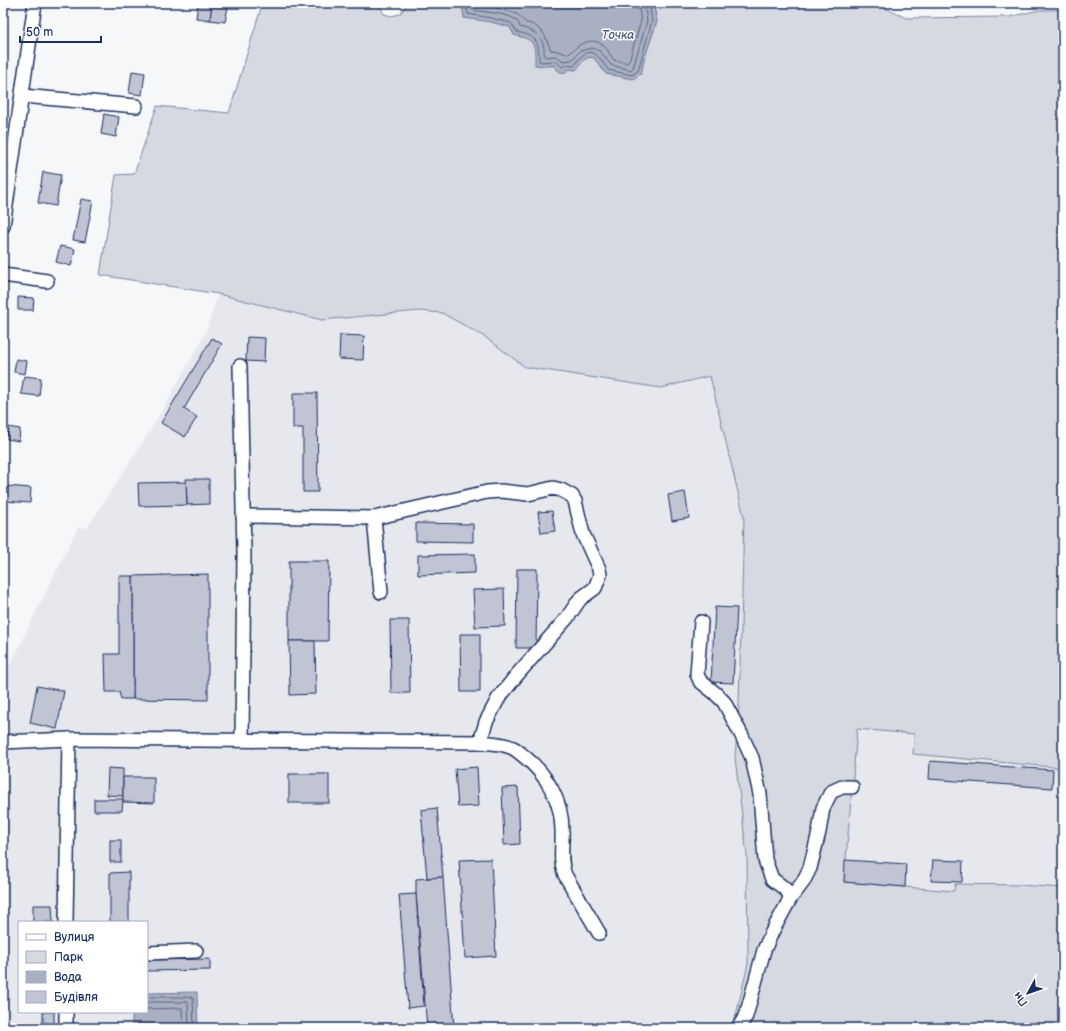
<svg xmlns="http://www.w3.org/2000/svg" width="1066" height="1031" font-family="'Balsamiq Sans',sans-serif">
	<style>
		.built { fill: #e6e8ee; fill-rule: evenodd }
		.green { fill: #d6d9e2; stroke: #7884a0 }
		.water { fill: #a9b0c1; stroke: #707c99 }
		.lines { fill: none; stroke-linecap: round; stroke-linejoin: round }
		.shore { stroke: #546386; stroke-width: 1 }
		.building { fill: #c0c4d3; stroke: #1b2f5e }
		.minor-casing { stroke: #1b2f5e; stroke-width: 16 }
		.minor { stroke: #fff; stroke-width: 13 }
		.labels { text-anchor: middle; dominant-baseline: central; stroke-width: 3; stroke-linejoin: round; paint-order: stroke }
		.water-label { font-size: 12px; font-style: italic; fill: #4d5c81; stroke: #fff }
	</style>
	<rect width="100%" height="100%" fill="#f6f7f9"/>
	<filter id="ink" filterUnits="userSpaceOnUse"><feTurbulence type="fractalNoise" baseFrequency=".025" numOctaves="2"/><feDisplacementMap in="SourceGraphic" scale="8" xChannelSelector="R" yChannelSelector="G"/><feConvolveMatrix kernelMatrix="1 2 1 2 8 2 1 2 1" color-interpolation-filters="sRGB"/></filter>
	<g filter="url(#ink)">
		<!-- built -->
		<g class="built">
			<path d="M218 294 322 320 419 311 442 313 485 337 525 367 661 388 710 376 744 517 739 705 735 758 747 856 748 964 736 1015 729 1028H563L512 1023 500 1028H3V864L6 860V809L3 802V679L78 527 87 528 151 430 206 332ZM19 922H147V1012H19Z"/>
			<polygon points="857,729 914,734 913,754 1063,768 1063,888 1020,885 956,884 954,891 844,882"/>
		</g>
		<!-- green -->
		<path class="green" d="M260 3H382L380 6 384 14 391 16 400 14 408 3H459L491 22 510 27 514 35 527 38 532 42 546 66C557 65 566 69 576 70 581 63 585 55 594 57L606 74 618 75 624 78 641 74 644 60 657 21 653 3H875L906 18 1009 17 1039 10H1063V768L913 754 914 734 857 729 844 882 954 891 955 884 1020 885 1063 888V1028H729L736 1015 748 964 747 856 735 758 739 705 744 517 710 376 661 388 525 367 485 337 442 313 419 311 322 320 218 294 100 275 116 175 134 174 157 106 229 113 261 8Z"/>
		<!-- water -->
		<g class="water">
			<path d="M459 3H653L657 21 644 60 641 74 633 79 606 74 594 58C585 55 581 64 576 70L567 69 566 72 562 73 557 70 555 65 546 66 535 65C535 44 536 40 514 35L510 27 491 22 464 18 462 5Z"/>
			<polygon points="197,992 198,1028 132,1028 132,1012 147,1012 147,993"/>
		</g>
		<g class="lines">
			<!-- shore -->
			<g class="shore">
				<path d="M465 3 468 14 491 18 511 23 517 32C536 36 539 40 539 60L540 62 556 61 562 67 566 65 574 66C577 63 579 58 583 55 595 46 602 62 608 70L632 75 638 71 652 21 649 3"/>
				<path d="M471 3 473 10C485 12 504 13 515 19 518 21 519 24 520 27 532 30 542 35 544 48 544 51 544 54 545 57L556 56 563 61 572 60 580 51 592 48 600 51 611 65 631 70 633 68 647 21 644 3"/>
				<path d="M477 3 479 5 494 7 517 14 525 22 534 25 543 32 551 50C558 50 563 54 569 54 578 45 592 34 605 47 608 50 611 57 614 60 617 61 623 61 627 63L629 61 641 21 638 3"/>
				<polyline points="147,997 193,997 194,1028"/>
				<polyline points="147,1002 188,1002 189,1028"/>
				<polyline points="147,1009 182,1008 183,1028"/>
			</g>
		</g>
		<!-- building -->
		<g class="building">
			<polygon points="198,3 212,4 210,20 196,18"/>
			<polygon points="212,4 228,7 225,22 210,20"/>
			<polygon points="132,71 145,73 142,95 129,93"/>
			<polygon points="104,114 119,117 116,137 101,134"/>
			<polygon points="43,172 61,175 56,206 38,203"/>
			<polygon points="81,199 93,201 85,242 73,240"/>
			<polygon points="60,246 75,249 71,266 56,262"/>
			<polygon points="18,297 34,298 33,310 18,310"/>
			<polygon points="340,335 364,336 363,360 339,359"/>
			<polygon points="247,337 265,338 264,362 246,361"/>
			<polygon points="212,338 222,344 184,409 197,417 185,437 161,423"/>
			<polygon points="16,359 27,361 25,374 14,372"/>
			<polygon points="24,376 41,378 39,396 21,394"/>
			<polygon points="293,393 317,393 318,492 303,492 303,428 293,428"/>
			<polygon points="8,427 20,429 19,441 7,439"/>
			<polygon points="186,479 209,479 209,504 187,505"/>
			<polygon points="186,482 187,505 139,506 138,483"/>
			<polygon points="6,486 31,488 30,503 5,501"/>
			<polygon points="685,492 689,518 672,521 668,495"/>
			<polygon points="552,511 555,531 541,533 538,512"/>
			<polygon points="416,523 473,524 473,542 416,541"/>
			<polygon points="475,554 475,573 418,575 418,555"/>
			<polygon points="289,561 329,561 328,641 289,641"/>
			<polygon points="517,569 537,569 536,648 516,648"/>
			<polygon points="208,574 208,700 133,699 133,576"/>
			<polygon points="119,576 133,576 133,699 121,699 119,692 106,692 105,654 119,654"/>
			<polygon points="504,589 505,626 475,627 473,590"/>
			<polygon points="715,607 737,608 733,683 711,682"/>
			<polygon points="390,620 409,620 410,693 391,693"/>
			<polygon points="460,634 480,634 480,692 461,692"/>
			<polygon points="289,641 315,641 316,694 290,695"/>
			<polygon points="37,686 64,691 57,729 30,723"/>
			<polygon points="930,761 1053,770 1052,788 929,779"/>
			<polygon points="477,767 479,806 458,807 455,769"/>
			<polygon points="108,768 123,769 123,796 107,795"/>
			<rect x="289" y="774" width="40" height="29"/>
			<polygon points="123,777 154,777 154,803 123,802"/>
			<polygon points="518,787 520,844 504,845 502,788"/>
			<polygon points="94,799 123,799 122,811 94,811"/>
			<polygon points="3,808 6,809 6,860 3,860"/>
			<polygon points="437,808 443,877 427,878 421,810"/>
			<rect x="110" y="840" width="11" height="22"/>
			<polygon points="491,859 496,956 465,958 459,860"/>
			<polygon points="845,860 906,864 905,887 844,882"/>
			<polygon points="933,860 963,861 962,882 931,881"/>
			<polygon points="129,872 129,922 110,922 110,873"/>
			<polygon points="443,877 454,1028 427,1028 416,894 416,879"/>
			<polygon points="416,894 424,1006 408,1008 399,895"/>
			<polygon points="33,905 52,905 53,922 33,922"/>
			<polygon points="210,959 210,970 147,971 147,960"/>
			<rect x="43" y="1012" width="11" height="16"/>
		</g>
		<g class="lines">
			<defs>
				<g id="minor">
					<polyline points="22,96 136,106"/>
					<polyline points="3,226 35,3"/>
					<polyline points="3,275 47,281"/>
					<polyline points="240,366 244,552 242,739"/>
					<polyline points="243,516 374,518 487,492 501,491 528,494 553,488 561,490 572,496 575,501 583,534 599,569 600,575 595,588 580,599 567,618 516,676 498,699 486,722 480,742"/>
					<polyline points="374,518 381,592"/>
					<polyline points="701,622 697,674 700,681 715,693 724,702 742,736 752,758 760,794 765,860 772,879 784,888 789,893 790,899"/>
					<path d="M3 742 69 739 480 742C491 743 503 743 513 748 517 750 521 754 525 757 547 775 562 801 562 830 563 846 559 860 565 875L599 933"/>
					<polyline points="66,922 69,739"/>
					<polyline points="147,953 196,951"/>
					<polyline points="66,1012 66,1028"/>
					<polyline points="738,1028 746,1016 764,950 772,932 790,899 803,882 810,868 819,832 823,808 831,792 842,787 852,787"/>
				</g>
			</defs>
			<!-- minor casing -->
			<use href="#minor" class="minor-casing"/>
			<!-- minor -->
			<use href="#minor" class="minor"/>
		</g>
	</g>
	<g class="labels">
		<!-- water labels -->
		<g class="water-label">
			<text x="618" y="35">Точка</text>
		</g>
	</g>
	<!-- margin -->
	<rect width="1066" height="1031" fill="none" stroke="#fff" stroke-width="16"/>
	<rect x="8" y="8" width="1050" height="1015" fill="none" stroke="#1b2f5e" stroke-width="1.5" filter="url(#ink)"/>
	<!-- legend -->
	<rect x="18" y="921" width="130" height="92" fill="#ffffff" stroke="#a4acbf"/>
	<rect x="26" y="934" width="20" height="6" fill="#ffffff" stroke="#a4acbf"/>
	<text x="54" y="941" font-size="12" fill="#1b2f5e">Вулиця</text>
	<rect x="26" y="951" width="20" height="12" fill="#d6d9e2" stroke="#a4acbf"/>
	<text x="54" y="961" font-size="12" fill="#1b2f5e">Парк</text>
	<rect x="26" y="971" width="20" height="12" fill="#a9b0c1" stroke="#a4acbf"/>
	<text x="54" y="981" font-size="12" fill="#1b2f5e">Вода</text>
	<rect x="26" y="991" width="20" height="12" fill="#c0c4d3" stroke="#a4acbf"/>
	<text x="54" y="1001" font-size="12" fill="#1b2f5e">Будівля</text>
	<!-- north arrow -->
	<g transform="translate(1028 993) rotate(230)" stroke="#ffffff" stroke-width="3" paint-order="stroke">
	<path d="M0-3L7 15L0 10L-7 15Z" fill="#1b2f5e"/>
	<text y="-6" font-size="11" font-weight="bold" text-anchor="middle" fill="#1b2f5e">Пн</text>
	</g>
	<!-- scale -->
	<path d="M20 36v6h81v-6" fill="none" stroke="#1b2f5e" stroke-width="2"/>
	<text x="26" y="36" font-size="12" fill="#1b2f5e" stroke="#ffffff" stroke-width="3" paint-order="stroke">50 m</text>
</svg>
